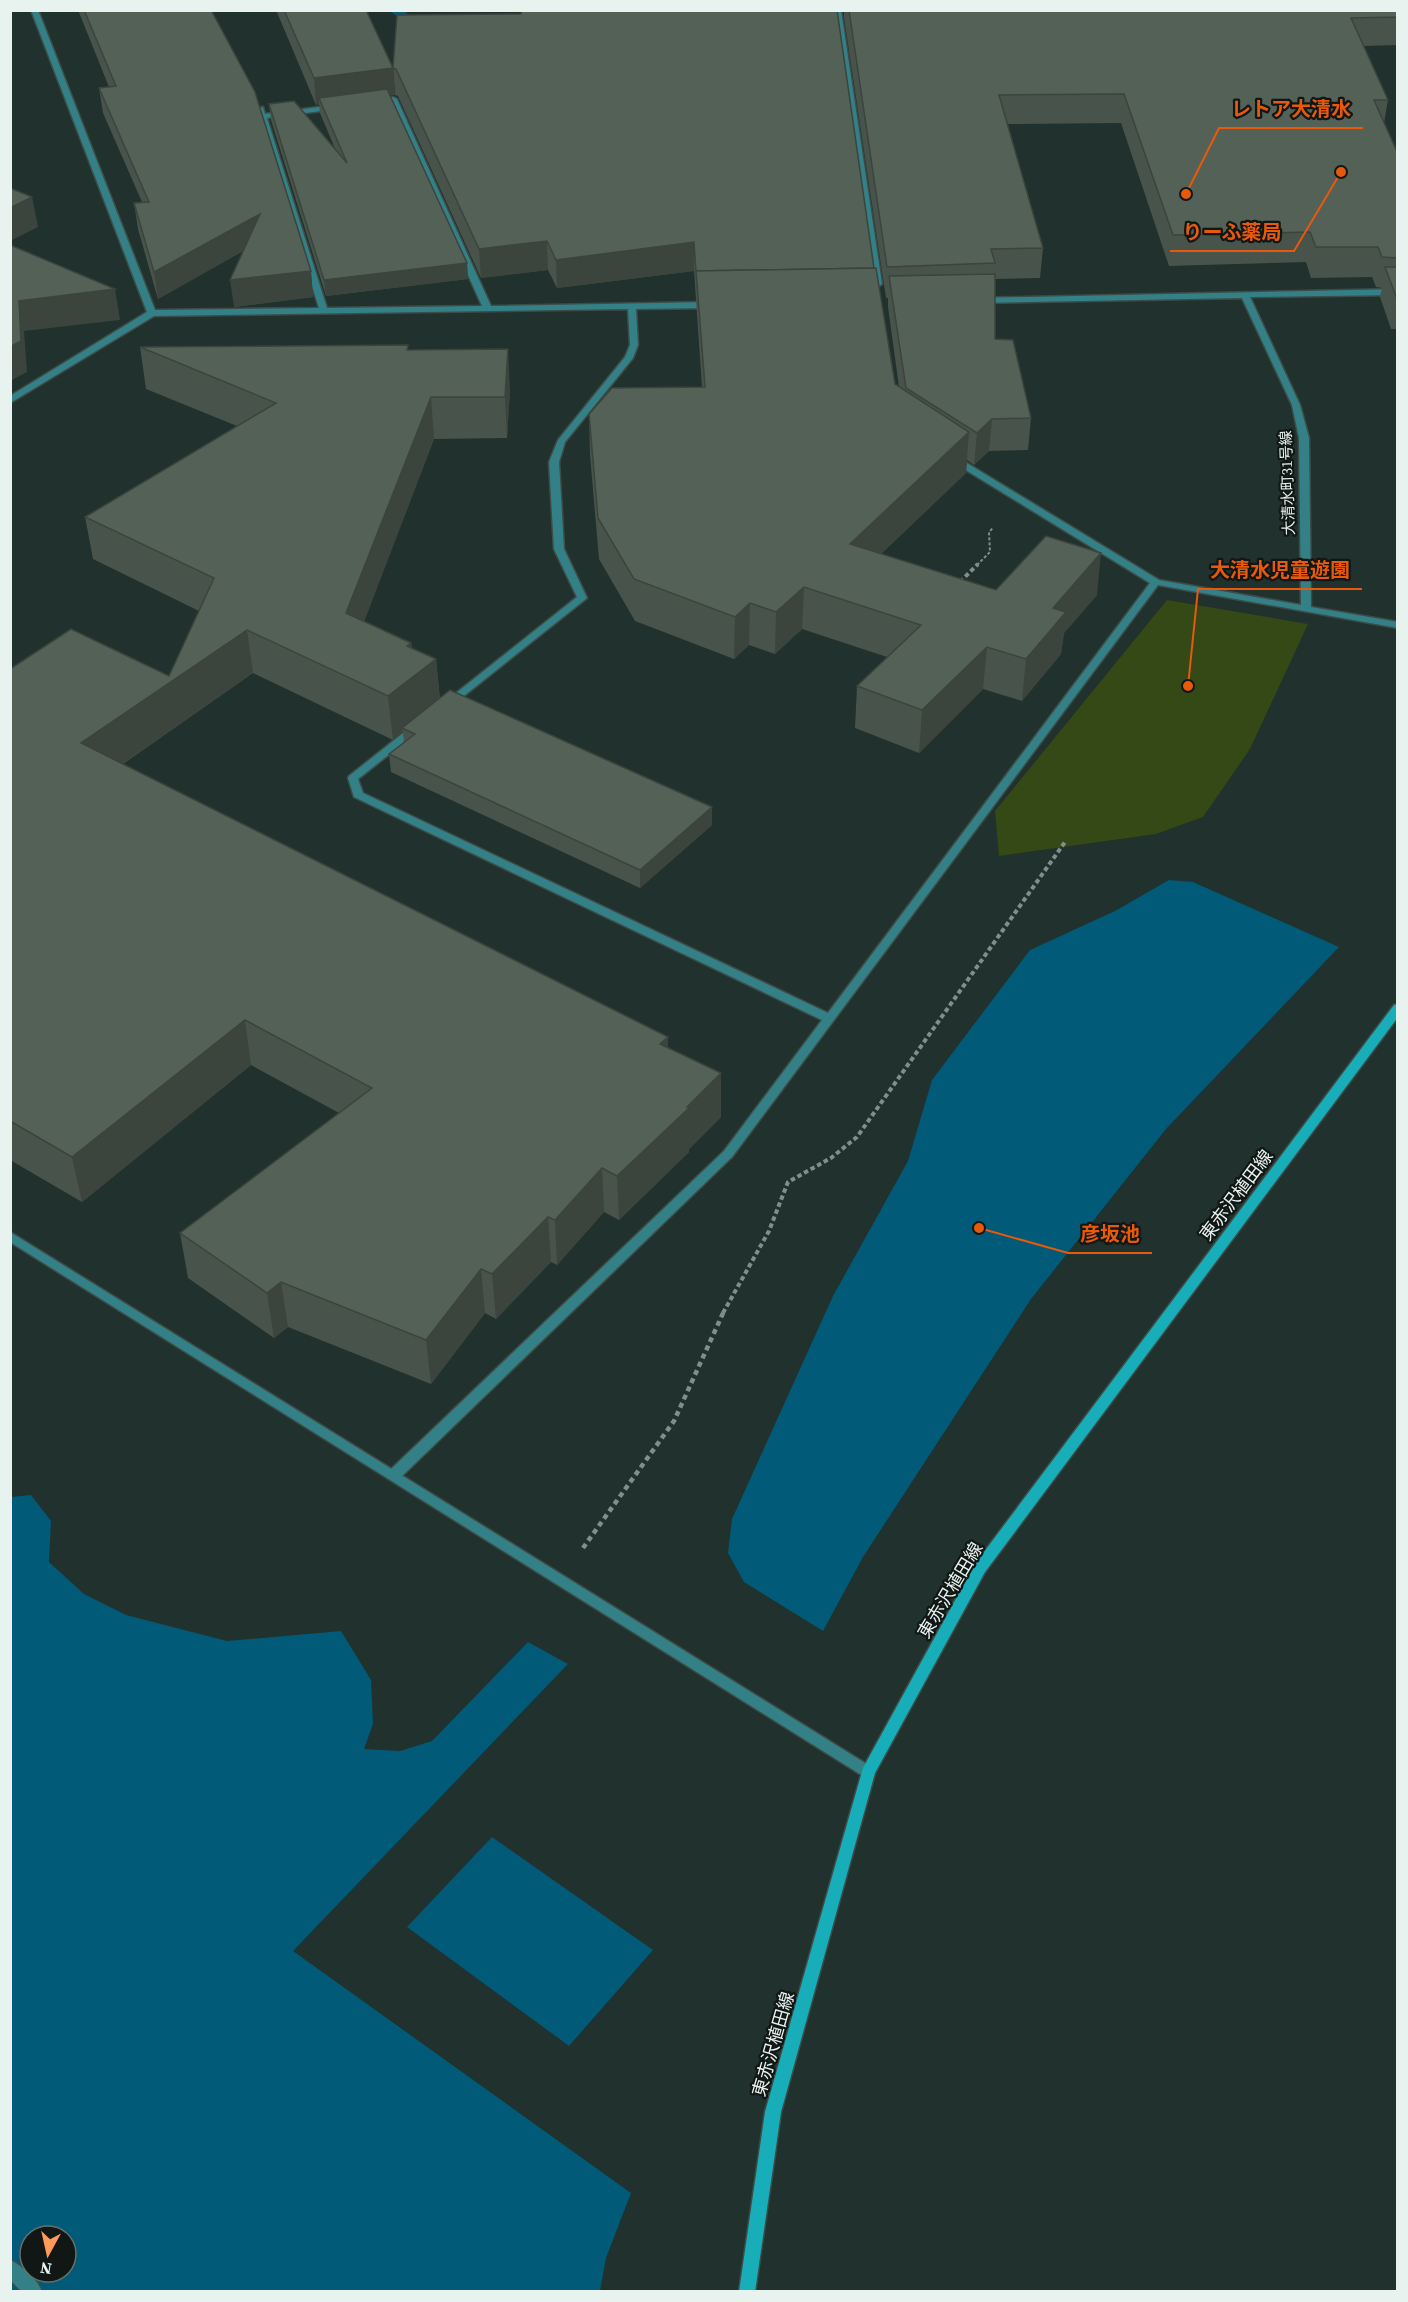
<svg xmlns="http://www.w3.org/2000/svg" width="1408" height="2302" font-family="'Source Serif 4','Noto Sans JP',serif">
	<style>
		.green { fill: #344915 }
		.water { fill: #015a77; fill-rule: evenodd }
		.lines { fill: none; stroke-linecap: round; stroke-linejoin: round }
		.stream { fill: #015a77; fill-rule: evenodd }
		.minor-casing { stroke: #3d4c48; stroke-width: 3 }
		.tertiary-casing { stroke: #3d4c48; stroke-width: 3 }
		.secondary-casing { stroke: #3d4c48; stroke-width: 3 }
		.path-far2 { stroke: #818e8b; stroke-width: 2; stroke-dasharray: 3 2; stroke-linecap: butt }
		.path-far1 { stroke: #818e8b; stroke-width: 4; stroke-dasharray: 4.5 3; stroke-linecap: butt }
		.path { stroke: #818e8b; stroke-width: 4.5; stroke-dasharray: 5 4; stroke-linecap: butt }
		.minor { fill: #338087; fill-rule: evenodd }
		.tertiary { fill: #338087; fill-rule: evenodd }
		.secondary { fill: #17aeba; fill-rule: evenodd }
		.wall { fill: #48534b }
		.shaded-wall { fill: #3b443d }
		.building { fill: #546157; stroke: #3b443d; stroke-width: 1.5 }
		.labels { text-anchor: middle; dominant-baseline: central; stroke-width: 4.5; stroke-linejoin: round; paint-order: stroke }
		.far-street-label { font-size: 15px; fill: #e8f2ef; stroke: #101715 }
		.street-label { font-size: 18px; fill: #e8f2ef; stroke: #101715 }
		.leader { fill: none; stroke: #e8590c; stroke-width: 2 }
		.callout-dot { fill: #e8590c; stroke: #101715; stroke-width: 2 }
		.callout-label { font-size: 20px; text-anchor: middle; font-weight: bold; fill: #e8590c; stroke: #101715; stroke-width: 4.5; stroke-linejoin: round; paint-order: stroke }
	</style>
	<rect width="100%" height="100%" fill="#21312d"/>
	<!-- green -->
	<polygon class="green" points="1167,600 1308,624 1250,749 1203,817 1156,834 999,856 995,811"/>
	<!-- water -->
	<g class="water">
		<polygon points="1169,880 1193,882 1339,947 1166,1129 1031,1299 863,1557 823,1631 744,1582 728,1553 732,1519 833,1296 908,1161 932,1080 1030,950 1115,911"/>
		<path d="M31 1495 51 1521 49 1562 84 1594 126 1615 227 1641 341 1631 371 1680 373 1724 364 1749 400 1751 432 1741 528 1642 568 1664 293 1951 631 2193 606 2258 600 2291 11 2292V1497ZM30 2236H66V2272H30Z"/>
		<polygon points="492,1837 653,1950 569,2046 407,1927"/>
	</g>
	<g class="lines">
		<!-- stream -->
		<polygon class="stream" points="389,10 403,10 429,31 419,34"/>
		<defs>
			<g id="minor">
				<polygon points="31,10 38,10 155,310 319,308 256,109 263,107 265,114 334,105 337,105 337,109 267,118 327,308 482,306 390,102 378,103 374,101 393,97 397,99 491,306 711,302 715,305 711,308 636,309 638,345 633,358 565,442 559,462 564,549 587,598 450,707 442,707 441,705 577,597 554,549 549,462 558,440 625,357 630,345 628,309 154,316 10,403 10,396 147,312"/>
				<polygon points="833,10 841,10 882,284 878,287 874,284"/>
				<polygon points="1398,289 1398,295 1250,297 1300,405 1309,438 1311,607 1398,622 1398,628 1158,585 732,1157 400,1478 395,1479 390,1478 388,1474 390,1470 724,1151 822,1020 354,797 348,778 349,776 412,726 420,726 421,728 420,730 358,779 363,793 828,1013 1150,583 951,461 951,457 957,457 1159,580 1301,605 1299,438 1292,405 1242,298 980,303 976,300 977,298"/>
				<path d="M10 2260C22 2265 38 2280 42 2292H22L10 2280Z"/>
			</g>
			<polygon id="tertiary" points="10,1232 873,1768 875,1772 873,1776 868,1778 863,1776 10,1242"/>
			<polygon id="secondary" points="1398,1004 1398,1017 985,1572 875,1773 781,2112 755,2292 739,2292 765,2112 863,1768 975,1564 1394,1005"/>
		</defs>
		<!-- minor casing -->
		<use href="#minor" class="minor-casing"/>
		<!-- tertiary casing -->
		<use href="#tertiary" class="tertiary-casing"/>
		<!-- secondary casing -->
		<use href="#secondary" class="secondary-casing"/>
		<!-- path-far2 -->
		<polyline class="path-far2" points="977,565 990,552 989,532 993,528"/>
		<!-- path-far1 -->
		<g class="path-far1">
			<polyline points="960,582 978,564"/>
			<polyline points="723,1313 769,1231 788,1182 831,1158 857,1137 1065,842"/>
		</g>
		<!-- path -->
		<polyline class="path" points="583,1548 674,1421 724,1311"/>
		<!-- minor -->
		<use href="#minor" class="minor"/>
		<!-- tertiary -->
		<use href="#tertiary" class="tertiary"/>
		<!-- secondary -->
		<use href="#secondary" class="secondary"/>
	</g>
	<!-- wall -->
	<g class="wall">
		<polygon points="78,10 211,10 311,271 313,297 234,307 243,251 158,299 138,229 134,203 142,202 103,113 99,88 109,87"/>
		<polygon points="276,10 366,10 395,95 390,95 467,263 468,279 326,296 271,120 269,104 336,151 320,113 319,104 316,105"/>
		<polygon points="844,10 1398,10 1398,45 1363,46 1388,100 1384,123 1398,154 1398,329 1391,329 1380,297 1382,288 1376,287 1372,277 1311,278 1306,262 1169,266 1121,123 1007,124 1043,248 1040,278 995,279 995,339 1031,418 1028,450 989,451 974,465 967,460 966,473 881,554 996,590 1097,595 1064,633 1061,654 1022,701 983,689 919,753 855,728 857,686 887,657 802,629 775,654 749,645 734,659 635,621 599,559 590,455 589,414 702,387 694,271 557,288 548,270 481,278 398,96 395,95 393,68 874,268 895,384 899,387 888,307 888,298 886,298 844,17"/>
		<polygon points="408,345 408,350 510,390 507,438 434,439 364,621 411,643 412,648 436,659 440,699 712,807 712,825 640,888 391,772 389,754 404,743 403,732 393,740 253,673 123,764 668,1037 668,1048 721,1073 721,1117 689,1149 689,1152 619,1220 604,1212 557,1265 551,1262 496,1319 485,1313 431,1384 288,1327 274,1338 188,1278 180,1233 339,1113 251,1065 82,1202 10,1160 10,669 169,676 199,611 93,559 85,517 237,426 146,389 140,347"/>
	</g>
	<!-- shaded-wall -->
	<g class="shaded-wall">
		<polygon points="393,68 395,95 321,104 319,98 319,104 316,105 314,78"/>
		<polygon points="32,197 38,227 10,241 10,208"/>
		<polygon points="260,214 263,240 158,299 154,272"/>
		<polygon points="547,241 548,270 481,278 479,249"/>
		<polygon points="694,242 694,271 557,288 556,260"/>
		<polygon points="467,263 468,279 326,296 324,280"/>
		<polygon points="311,271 313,297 234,307 230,280"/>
		<polygon points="115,289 120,320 24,331 27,372 10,381 10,347 19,301"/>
		<polygon points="508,349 510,390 507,438 505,397"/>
		<polygon points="431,397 434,439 351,656 346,613"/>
		<polygon points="992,419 989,451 974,465 977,433"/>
		<polygon points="969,432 966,473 848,585 850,544"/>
		<polygon points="1101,553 1097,595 1064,633 1061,654 1022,701 1026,659 1053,608"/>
		<polygon points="804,587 802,629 775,654 776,612"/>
		<polygon points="750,603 749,645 734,659 735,617"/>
		<polygon points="247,630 253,673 89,787 81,743"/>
		<polygon points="411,643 414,676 436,659 440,703 402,728 403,732 393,740 388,696 407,646"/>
		<polygon points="987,647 983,689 919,753 922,710"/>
		<polygon points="712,807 712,825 640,888 640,870"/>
		<polygon points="245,1020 251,1065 82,1202 72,1157"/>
		<polygon points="668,1037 669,1082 660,1044"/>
		<polygon points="721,1073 721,1117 689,1149 689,1152 619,1220 617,1176"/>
		<polygon points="602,1168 604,1212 557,1265 555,1220"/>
		<polygon points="548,1217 551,1262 496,1319 492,1274"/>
		<polygon points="481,1269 485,1313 431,1384 426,1340"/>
		<polygon points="281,1282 288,1327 274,1338 267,1293"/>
	</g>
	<!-- building -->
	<g class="building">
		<polygon points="84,10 211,10 255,92 311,271 230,280 260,214 154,272 134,203 149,202 99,88 116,86"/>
		<polygon points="284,10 366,10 393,68 314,78"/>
		<polygon points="522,10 837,10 874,268 696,271 696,272 694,242 556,260 547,241 479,249 396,69 393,68 397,15 521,14"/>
		<polygon points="849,10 1397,10 1398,17 1351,18 1388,100 1374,100 1398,154 1398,258 1382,257 1378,247 1316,247 1310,232 1173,235 1124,94 999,95 1043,248 991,249 995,263 887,267"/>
		<polygon points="387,89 467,263 324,280 269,104 294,101 347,163 319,98"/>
		<polygon points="10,188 32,197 10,208"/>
		<polygon points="10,245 115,289 19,301 21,341 10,347"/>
		<polygon points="1385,267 1398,267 1398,299 1397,299"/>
		<polygon points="876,268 895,384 969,432 850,544 996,590 1046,536 1101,553 1053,608 1066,612 1026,659 987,647 922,710 857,686 921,625 804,587 776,612 750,603 735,617 634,579 598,518 589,414 612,388 705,387 696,271"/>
		<polygon points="995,274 995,339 1013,340 1031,418 992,419 977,433 906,388 889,276"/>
		<polygon points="408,345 407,350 508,349 505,397 431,397 346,613 411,643 407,646 436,659 388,696 247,630 81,743 668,1037 660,1044 721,1073 687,1107 689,1108 617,1176 602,1168 555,1220 548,1217 492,1274 481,1269 426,1340 281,1282 267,1293 180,1233 372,1088 245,1020 72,1157 10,1121 10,669 71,629 169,676 214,578 85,517 276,403 140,347"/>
		<polygon points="450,690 712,807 640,870 389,754 415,734 402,728"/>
	</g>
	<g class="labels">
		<!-- far-street labels -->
		<g class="far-street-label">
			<text transform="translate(1287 483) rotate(-92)">大清水町31号線</text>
		</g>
		<!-- street labels -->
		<g class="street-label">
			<text transform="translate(1236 1195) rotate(-53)">東赤沢植田線</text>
			<text transform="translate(950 1590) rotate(-59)">東赤沢植田線</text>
			<text transform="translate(773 2044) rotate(-74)">東赤沢植田線</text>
		</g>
	</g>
	<!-- callouts -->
	<path class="leader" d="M1186 194L1219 128H1363M1341 172L1294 251H1170M1188 686L1198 589H1362M979 1228L1068 1253H1152"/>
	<g class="callout-dot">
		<circle cx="1186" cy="194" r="6"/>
		<circle cx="1341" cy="172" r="6"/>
		<circle cx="1188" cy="686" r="6"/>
		<circle cx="979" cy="1228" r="6"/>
	</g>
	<g class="callout-label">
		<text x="1291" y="116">レトア大清水</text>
		<text x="1232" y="239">りーふ薬局</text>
		<text x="1280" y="577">大清水児童遊園</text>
		<text x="1110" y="1241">彦坂池</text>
	</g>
	<!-- border -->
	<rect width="1408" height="2302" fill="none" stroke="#e8f2ef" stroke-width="24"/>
	<!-- north arrow -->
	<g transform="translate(48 2254) rotate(188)"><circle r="28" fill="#101715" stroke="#666f6c" stroke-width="1.5"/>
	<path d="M0-4.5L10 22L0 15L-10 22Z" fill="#ff9b5a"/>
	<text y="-9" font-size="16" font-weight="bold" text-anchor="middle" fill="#e8f2ef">N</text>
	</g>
</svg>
